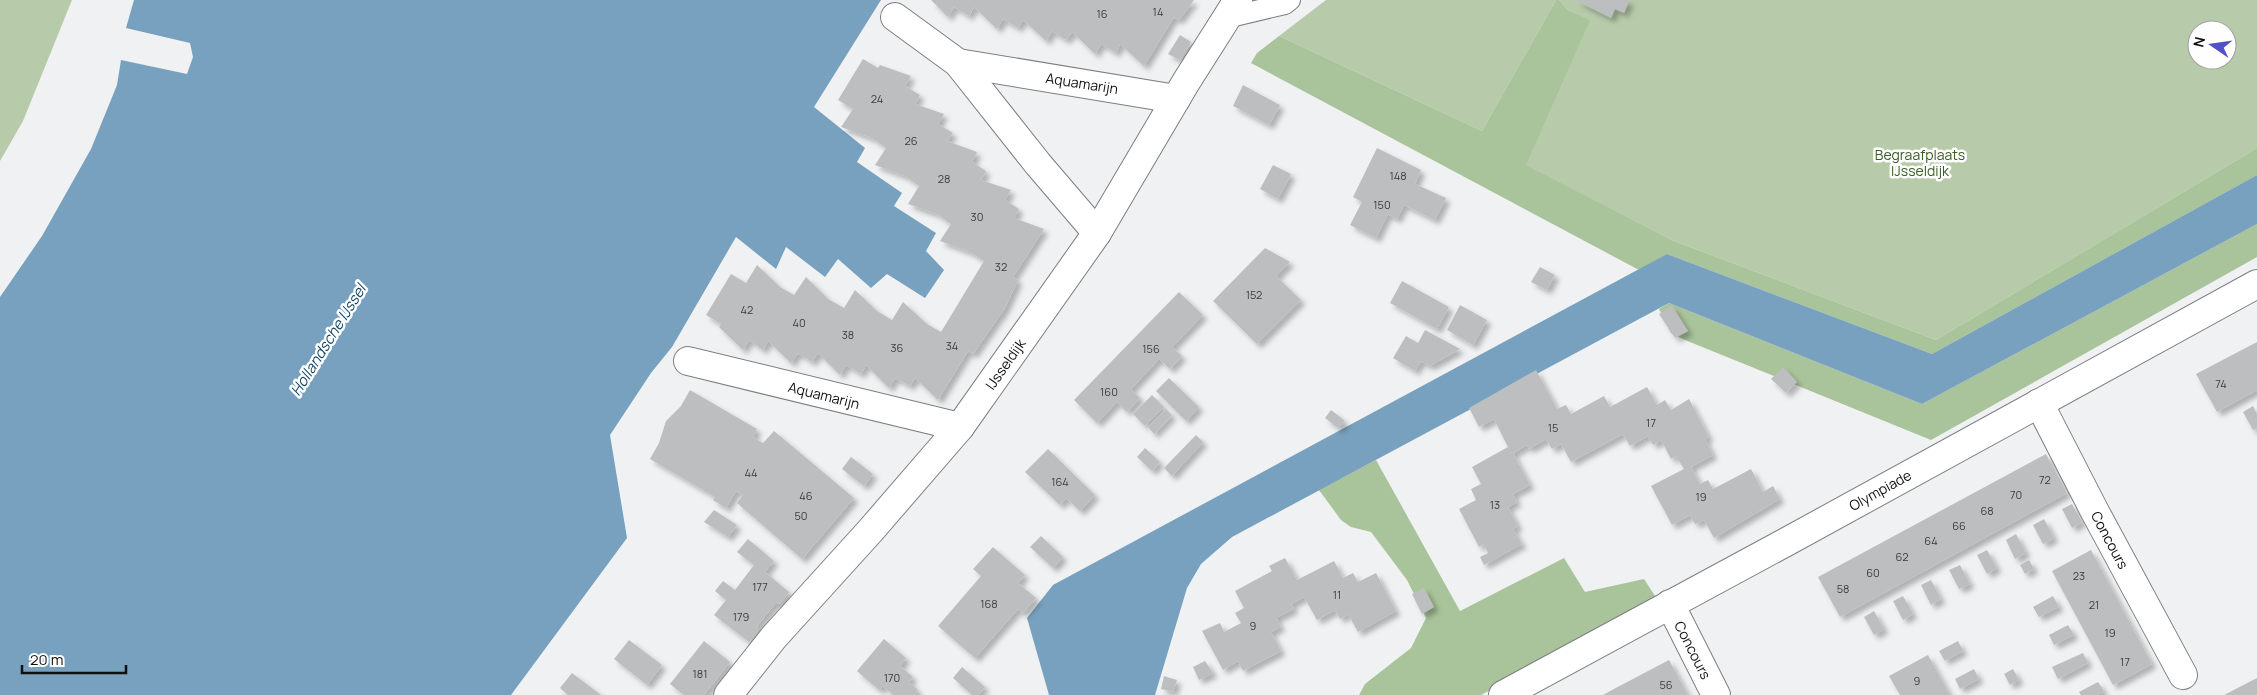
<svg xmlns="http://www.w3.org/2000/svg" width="2257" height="695" font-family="Manrope,sans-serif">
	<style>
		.green { fill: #b7cbab; fill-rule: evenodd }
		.forest { fill: #a9c39a }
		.water { fill: #77a1be }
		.building { fill: #bdbebf; filter: url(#shadow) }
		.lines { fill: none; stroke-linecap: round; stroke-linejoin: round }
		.service-casing { stroke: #7e7e80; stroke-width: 22 }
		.minor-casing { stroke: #7e7e80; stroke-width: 30 }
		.tertiary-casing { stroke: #7e7e80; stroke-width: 30 }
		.service { stroke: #fff; stroke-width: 20 }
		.minor { stroke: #fff; stroke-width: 28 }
		.tertiary { stroke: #fff; stroke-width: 28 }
		.labels { text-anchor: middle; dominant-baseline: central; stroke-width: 5; stroke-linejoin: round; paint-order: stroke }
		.number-label { font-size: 11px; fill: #3b3c3c }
		.street-label { font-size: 14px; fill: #101011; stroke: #fefeff }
		.park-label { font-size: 14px; fill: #3b5d24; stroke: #fefeff }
		.water-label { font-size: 15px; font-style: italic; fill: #124765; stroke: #fefeff }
	</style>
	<defs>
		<filter id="shadow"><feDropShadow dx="4.5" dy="4.5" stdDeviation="2.5" flood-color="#0004"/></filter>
	</defs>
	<rect width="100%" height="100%" fill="#f0f1f2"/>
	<!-- green -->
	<g class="green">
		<polygon points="0,0 72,0 23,121 0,161"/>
		<polygon points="1326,0 1556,0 1482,131 1279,36"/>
		<path d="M1559 0H2257V148L1936 340 1674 241 1525 165 1589 20 1568 10ZM2197 30H2227V60H2197Z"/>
	</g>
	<!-- forest -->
	<g class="forest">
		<polygon points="1556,0 1559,0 1568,10 1590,20 1526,165 1674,241 1936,340 2257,148 2257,175 1932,354 1667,254 1639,270 1251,63 1257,53 1279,36 1482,131"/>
		<polygon points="2257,224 2257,257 1931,440 1685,340 1671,333 1659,309 1669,303 1922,404"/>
		<polygon points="1376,460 1460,611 1564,558 1585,592 1644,579 1657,599 1481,695 1359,695 1365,684 1411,648 1426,618 1407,580 1371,532 1351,527 1341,520 1319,490"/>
	</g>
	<!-- water -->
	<g class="water">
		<polygon points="134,0 881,0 814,107 865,148 857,162 902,193 894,206 936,233 926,251 944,270 925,298 887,274 871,288 838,259 825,277 786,247 776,269 736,237 672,347 651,373 610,435 627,538 511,695 0,695 0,297 42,236 91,149 117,85 121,60 187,74 193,57 190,43 126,28"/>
		<polygon points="2257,175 2257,224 1922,404 1669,303 1232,537 1201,564 1187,588 1155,695 1049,695 1027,618 1053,585 1667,254 1932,354"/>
	</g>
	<!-- building -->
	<g class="building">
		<polygon points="931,0 1194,0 1179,20 1174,17 1144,66 1120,44 1116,53 1101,44 1095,54 1072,32 1066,40 1052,31 1046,41 1023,20 1018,28 1003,19 997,29 974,7 969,16 954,7 948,17"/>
		<polygon points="1575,0 1627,0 1629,1 1624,13 1615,9 1611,18"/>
		<polygon points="1180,35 1191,42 1180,60 1168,54"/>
		<polygon points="863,59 878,68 880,65 911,76 905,86 920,95 915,104 944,114 938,124 953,133 947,141 977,152 972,162 986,171 981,180 1011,190 1005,200 1019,209 1014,218 1044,229 1013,277 1018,280 1005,308 978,347 973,354 968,351 938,400 915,378 910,386 895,378 889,388 866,365 861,374 846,365 840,375 818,353 812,362 798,353 791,363 768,341 763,350 749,340 743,350 719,327 721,324 706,315 731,274 746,283 757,265 780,287 794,295 806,277 828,299 844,308 855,290 877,311 892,320 903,302 927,324 941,332 984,261 970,252 940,241 951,224 937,214 908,204 919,186 905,176 875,165 886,148 872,138 841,127 853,109 838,100"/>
		<polygon points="1243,85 1280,105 1269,125 1233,106"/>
		<polygon points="1377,148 1421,170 1415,184 1446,198 1435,220 1404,205 1397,219 1388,214 1376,238 1350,225 1362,202 1353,197"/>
		<polygon points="1273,165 1291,174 1278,199 1260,189"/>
		<polygon points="1265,248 1290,262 1276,276 1301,300 1257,344 1213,301"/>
		<polygon points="1540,267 1555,275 1547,290 1531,282"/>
		<polygon points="1402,281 1449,307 1437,329 1390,303"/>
		<polygon points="1179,292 1203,315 1172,347 1182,356 1170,369 1159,359 1131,389 1140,398 1127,412 1117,402 1097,423 1074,400"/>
		<polygon points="1460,305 1487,320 1473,345 1447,330"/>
		<polygon points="1672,306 1688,331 1675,338 1659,314"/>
		<polygon points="1425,330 1460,349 1430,366 1421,361 1415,371 1393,358 1406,336 1418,343"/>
		<polygon points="2257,342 2257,390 2217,412 2196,374"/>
		<polygon points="1783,367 1797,382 1786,393 1771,379"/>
		<polygon points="1536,370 1557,409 1566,405 1571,414 1604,396 1610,407 1647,387 1657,405 1665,400 1671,410 1689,399 1709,437 1705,439 1713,455 1691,467 1700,484 1708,480 1713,489 1751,469 1763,492 1773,486 1780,499 1714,538 1704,520 1695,524 1690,515 1672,525 1651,486 1684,469 1676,456 1671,459 1661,440 1653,445 1648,436 1630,446 1623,434 1571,462 1561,444 1552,449 1546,439 1529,449 1527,445 1513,453 1530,485 1513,494 1517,502 1508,507 1518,526 1513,529 1522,544 1484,565 1480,557 1488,553 1484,544 1479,547 1459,509 1476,500 1471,489 1481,484 1472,467 1508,447 1494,419 1479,427 1469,408"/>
		<polygon points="1169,378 1199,407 1186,421 1156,391"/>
		<polygon points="690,390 757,429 753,437 763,443 774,431 854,498 802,559 737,503 743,495 736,491 726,508 713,500 715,497 650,459 659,443 666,421 681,406"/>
		<polygon points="1152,395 1164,407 1145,426 1133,414"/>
		<polygon points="2253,406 2257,414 2257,428 2253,430 2243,412"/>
		<polygon points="1166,409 1172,415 1154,434 1148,427"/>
		<polygon points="1331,410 1345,421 1338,428 1325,418"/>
		<polygon points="1196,435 1203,442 1172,476 1164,468"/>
		<polygon points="1145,448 1160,462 1152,471 1137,457"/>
		<polygon points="1048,449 1095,495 1080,511 1066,498 1060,505 1025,472"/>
		<polygon points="2046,454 2067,493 1840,617 1818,577"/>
		<polygon points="851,457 873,474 864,486 842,469"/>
		<polygon points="2072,504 2082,522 2072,528 2062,509"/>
		<polygon points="714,510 737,525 728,537 704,522"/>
		<polygon points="2044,519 2054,538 2043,544 2033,525"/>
		<polygon points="2016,534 2026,553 2015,559 2006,540"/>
		<polygon points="1041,536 1063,557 1053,568 1030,547"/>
		<polygon points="748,539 774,561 765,572 789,592 781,603 775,604 757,626 758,631 749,642 714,615 726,600 715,591 723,581 735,590 754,565 737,552"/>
		<polygon points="993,547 1025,575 1018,583 1036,598 1023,613 1018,609 975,658 938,626 981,576 973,569"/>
		<polygon points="1987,550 1997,568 1987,574 1977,555"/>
		<polygon points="2091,550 2152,664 2113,685 2052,571"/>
		<polygon points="1285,558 1297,580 1334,561 1343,578 1353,573 1358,582 1376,573 1396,611 1358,632 1348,614 1340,619 1335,610 1317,620 1304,597 1291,604 1294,609 1276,618 1281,627 1271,632 1281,651 1243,671 1238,661 1223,670 1202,631 1220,623 1224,632 1241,623 1235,613 1244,608 1235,591 1272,571 1269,566"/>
		<polygon points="2029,560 2034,569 2025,574 2020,565"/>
		<polygon points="1960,565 1970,584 1959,589 1949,570"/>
		<polygon points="1931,580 1941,599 1931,605 1921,585"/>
		<polygon points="1424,588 1434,607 1422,614 1412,594"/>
		<polygon points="1903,596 1913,614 1903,620 1893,601"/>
		<polygon points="2053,596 2059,607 2039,617 2033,607"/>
		<polygon points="1874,611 1884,629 1874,635 1864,617"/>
		<polygon points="2068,625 2074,635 2054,645 2049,635"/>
		<polygon points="884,639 906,658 900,666 913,677 909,682 918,690 914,695 893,695 883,686 879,690 857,671"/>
		<polygon points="629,640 662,665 647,685 614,659"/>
		<polygon points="704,641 730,662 704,695 684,695 670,684"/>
		<polygon points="1958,641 1963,651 1945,661 1939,651"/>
		<polygon points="2083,653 2088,663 2058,679 2052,667"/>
		<polygon points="1928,655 1950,695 1900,695 1889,676"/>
		<polygon points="1669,660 1688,695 1603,695 1612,690"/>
		<polygon points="1205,661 1213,673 1199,680 1193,667"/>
		<polygon points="962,667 985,687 978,695 972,695 953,678"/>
		<polygon points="1974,669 1979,679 1960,689 1955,679"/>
		<polygon points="2013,669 2019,680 2010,685 2004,674"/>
		<polygon points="572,673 601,695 568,695 560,688"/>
		<polygon points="1164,676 1177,680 1173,692 1161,689"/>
		<polygon points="2257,678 2257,695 2224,695 2253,680"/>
		<polygon points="2098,682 2104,691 2097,695 2081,695 2079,692"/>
	</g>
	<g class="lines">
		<defs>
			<polyline id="service" points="1226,18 1285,4 1290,0"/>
			<g id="minor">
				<polyline points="895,17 958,63 1038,164 1097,233"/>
				<polyline points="958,63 1176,99"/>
				<polyline points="688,361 960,427"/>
				<polyline points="2039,403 2094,510 2183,675"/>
				<polyline points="1670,604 1716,695"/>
				<polyline points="1503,695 1788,541 2257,284"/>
			</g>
			<polyline id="tertiary" points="728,695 774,637 871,530 960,427 1097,233 1186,82 1238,0"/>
		</defs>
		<!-- service casing -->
		<use href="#service" class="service-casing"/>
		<!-- minor casing -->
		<use href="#minor" class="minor-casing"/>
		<!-- tertiary casing -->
		<use href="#tertiary" class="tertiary-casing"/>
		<!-- service -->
		<use href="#service" class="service"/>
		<!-- minor -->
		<use href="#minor" class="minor"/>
		<!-- tertiary -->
		<use href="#tertiary" class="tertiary"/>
	</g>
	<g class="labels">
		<!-- number labels -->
		<g class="number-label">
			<text x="1158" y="11">14</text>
			<text x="1102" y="13">16</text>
			<text x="877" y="98">24</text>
			<text x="911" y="140">26</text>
			<text x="1398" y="175">148</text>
			<text x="944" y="178">28</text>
			<text x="1382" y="204">150</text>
			<text x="977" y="216">30</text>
			<text x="1001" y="266">32</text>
			<text x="1254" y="294">152</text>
			<text x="747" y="309">42</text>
			<text x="799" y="322">40</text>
			<text x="848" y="334">38</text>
			<text x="952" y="345">34</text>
			<text x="897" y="347">36</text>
			<text x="1151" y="348">156</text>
			<text x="2221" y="383">74</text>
			<text x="1109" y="391">160</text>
			<text x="1651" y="422">17</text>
			<text x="1553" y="427">15</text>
			<text x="751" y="472">44</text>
			<text x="2045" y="479">72</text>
			<text x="1060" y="481">164</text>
			<text x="2016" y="494">70</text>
			<text x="806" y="495">46</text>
			<text x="1701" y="496">19</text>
			<text x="1495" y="504">13</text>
			<text x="1987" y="510">68</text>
			<text x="801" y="515">50</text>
			<text x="1959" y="525">66</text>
			<text x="1931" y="540">64</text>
			<text x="1902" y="556">62</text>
			<text x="1873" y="572">60</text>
			<text x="2079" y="575">23</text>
			<text x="760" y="586">177</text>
			<text x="1843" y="588">58</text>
			<text x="1337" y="594">11</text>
			<text x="989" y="603">168</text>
			<text x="2094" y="604">21</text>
			<text x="741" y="616">179</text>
			<text x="1253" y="625">9</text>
			<text x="2110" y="632">19</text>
			<text x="2125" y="661">17</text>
			<text x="700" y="673">181</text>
			<text x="892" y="677">170</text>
			<text x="1917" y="680">9</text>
			<text x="1666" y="684">56</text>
		</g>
		<!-- street labels -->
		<g class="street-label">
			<text transform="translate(1082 83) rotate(9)">Aquamarijn</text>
			<text transform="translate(1005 364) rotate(-55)">IJsseldijk</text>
			<text transform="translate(824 395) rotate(14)">Aquamarijn</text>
			<text transform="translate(1880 490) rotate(-29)">Olympiade</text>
			<text transform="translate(2110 540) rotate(62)">Concours</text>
			<text transform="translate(1693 650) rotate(63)">Concours</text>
		</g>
		<!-- park labels -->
		<g class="park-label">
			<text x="1920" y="154">Begraafplaats<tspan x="1920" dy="16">IJsseldijk</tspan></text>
		</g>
		<!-- water labels -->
		<g class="water-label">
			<text transform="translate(328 340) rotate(-58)">Hollandsche IJssel</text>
		</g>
	</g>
	<!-- north arrow -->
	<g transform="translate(2212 45) rotate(283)"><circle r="24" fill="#fefeff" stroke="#9f9fa0"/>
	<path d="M0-4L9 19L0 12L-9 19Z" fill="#5050c7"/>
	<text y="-8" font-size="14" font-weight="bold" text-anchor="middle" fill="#101011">N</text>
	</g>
	<!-- scale -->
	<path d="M22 665v8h104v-8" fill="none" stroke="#101011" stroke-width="2.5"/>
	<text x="30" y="665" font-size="15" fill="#101011" stroke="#fefeff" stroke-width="4" paint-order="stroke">20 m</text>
</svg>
